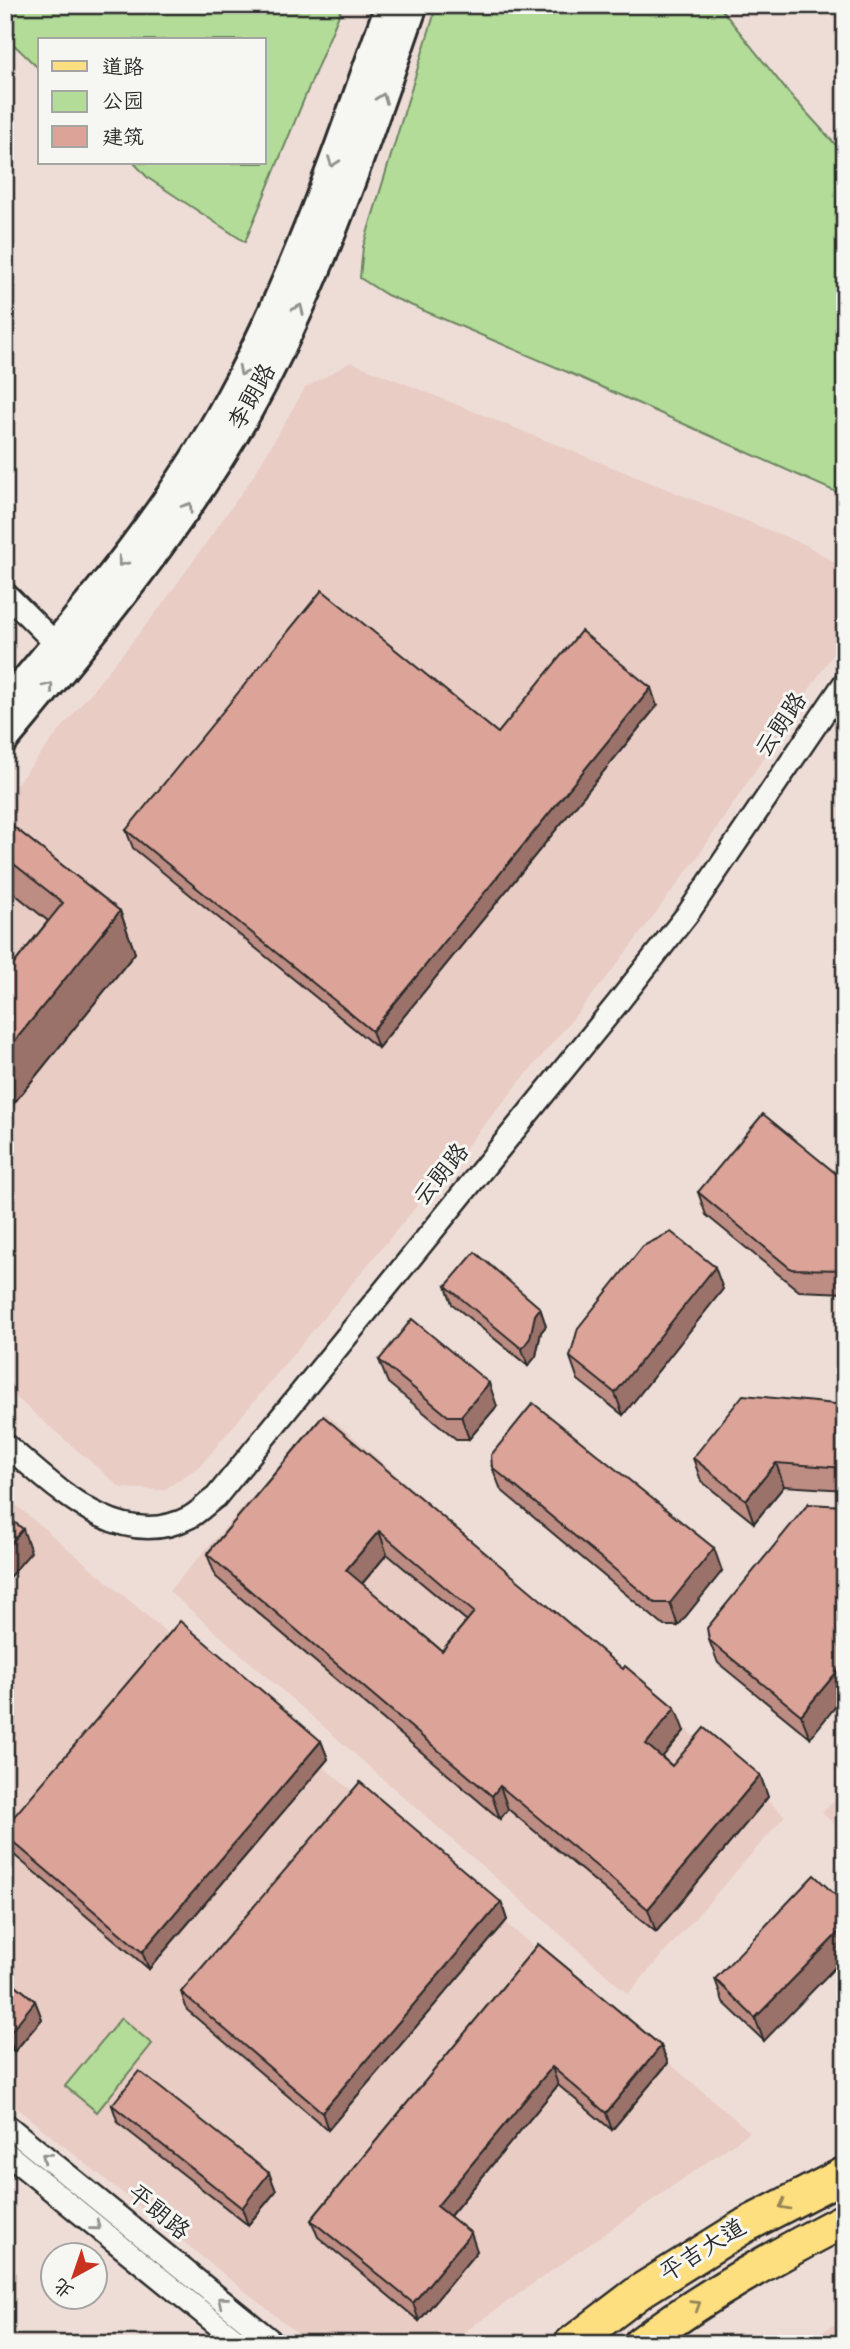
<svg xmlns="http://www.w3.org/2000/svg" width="850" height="2349" font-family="Dekko,'LXGW WenKai TC',sans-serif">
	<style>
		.built { fill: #e9ccc4 }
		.green { fill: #b2dc98; stroke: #6e8462; stroke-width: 2 }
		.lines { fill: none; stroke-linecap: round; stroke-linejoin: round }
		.minor-casing { stroke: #2b2b2b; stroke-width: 26 }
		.tertiary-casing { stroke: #2b2b2b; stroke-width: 32 }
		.primary-casing { stroke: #2b2b2b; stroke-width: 38 }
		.minor { stroke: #f6f6f2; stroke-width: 21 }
		.tertiary { stroke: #f6f6f2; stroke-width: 26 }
		.primary { stroke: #fddf80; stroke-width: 33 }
		.wall { fill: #bd8c83; stroke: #2b2b2b; stroke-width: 2; fill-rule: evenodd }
		.shaded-wall { fill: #9a726a; stroke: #2b2b2b; stroke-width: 2 }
		.building { fill: #dca398; stroke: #2b2b2b; stroke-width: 2; fill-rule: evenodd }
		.oneway { stroke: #90908e }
		.oneway2 { stroke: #948556 }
		.labels { text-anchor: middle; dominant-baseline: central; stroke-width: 6; stroke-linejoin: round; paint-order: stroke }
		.street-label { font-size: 24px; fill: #2b2b2b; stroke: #f6f6f2 }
	</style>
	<rect width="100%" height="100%" fill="#eeddd7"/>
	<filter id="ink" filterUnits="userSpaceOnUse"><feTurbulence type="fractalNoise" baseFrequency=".0143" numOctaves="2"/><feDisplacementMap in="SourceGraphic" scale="14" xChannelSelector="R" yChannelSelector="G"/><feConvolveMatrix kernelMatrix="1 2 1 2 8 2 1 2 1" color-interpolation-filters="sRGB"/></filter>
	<g filter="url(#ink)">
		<!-- built -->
		<g class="built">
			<polygon points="351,362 806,545 845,569 845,636 697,858 605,980 201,1465 164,1490 121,1488 5,1388 5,798 162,605 252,478 305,388"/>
			<polygon points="326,1413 785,1816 628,1994 169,1591"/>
			<polygon points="5,1496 90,1567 750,2132 447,2344 311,2344 5,2099"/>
			<polygon points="845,1789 845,1834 822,1813"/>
			<polygon points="845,2319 845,2344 799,2344"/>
		</g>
		<!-- green -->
		<g class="green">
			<polygon points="5,5 343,5 245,242 148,178 134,163 264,163 264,40 40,40 40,70 5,36"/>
			<polygon points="437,5 718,5 787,91 845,155 845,496 579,377 387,295 360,278 363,247"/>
			<polygon points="121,2018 152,2044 97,2112 65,2086"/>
		</g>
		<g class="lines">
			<defs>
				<g id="minor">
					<polyline points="5,593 65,653"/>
					<path d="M5 1444C55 1486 119 1554 190 1517 199 1512 207 1503 216 1497L617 1004 689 912 845 682"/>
					<polyline points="5,2124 275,2344"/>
					<polyline points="5,2152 241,2344"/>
				</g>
				<g id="tertiary">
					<path d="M5 704C85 608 167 513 227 402 296 276 341 140 389 5"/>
					<path d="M5 740C92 635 180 531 248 412 320 284 366 143 414 5"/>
				</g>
				<g id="primary">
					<polyline points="571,2344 642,2290 746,2225 845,2174"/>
					<path d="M640 2344C704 2296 774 2257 845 2220"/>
				</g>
			</defs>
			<!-- minor casing -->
			<use href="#minor" class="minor-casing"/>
			<!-- tertiary casing -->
			<use href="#tertiary" class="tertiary-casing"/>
			<!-- primary casing -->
			<use href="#primary" class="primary-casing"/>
			<!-- minor -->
			<use href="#minor" class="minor"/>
			<!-- tertiary -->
			<use href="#tertiary" class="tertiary"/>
			<!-- primary -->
			<use href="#primary" class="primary"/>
		</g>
		<!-- wall -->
		<g class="wall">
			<polygon points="829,5 845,5 845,19"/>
			<polygon points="657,706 378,1048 133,848 126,830"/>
			<polygon points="5,820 120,911 135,953 14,1103 5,1096 5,975 48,921 5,886"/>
			<polygon points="845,1181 845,1293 799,1291 706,1215 698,1192"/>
			<polygon points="446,1286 540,1308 546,1326 541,1332 536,1356 528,1366 452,1304"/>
			<polygon points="723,1289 623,1415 578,1380 570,1357"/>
			<polygon points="379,1360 497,1406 469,1439 456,1439 388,1383"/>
			<polygon points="845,1405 845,1490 784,1486 754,1523 701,1481 693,1458"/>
			<path d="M323 1416 684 1731 662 1757 672 1766 760 1775 768 1797 656 1932 508 1809 500 1819 216 1577 207 1554ZM387 1554 467 1621 442 1651 362 1584Z"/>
			<polygon points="492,1467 722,1571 678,1626 664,1626 501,1490"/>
			<polygon points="808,1504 810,1738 718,1663 709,1640"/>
			<polygon points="321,1741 328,1759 149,1969 7,1849 5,1843 5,1827"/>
			<polygon points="501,1902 507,1920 328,2130 187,2010 181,1992"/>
			<polygon points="845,1904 764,2041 723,2002 715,1979"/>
			<polygon points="538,1944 661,2046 668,2063 612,2130 558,2085 450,2216 477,2251 419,2321 318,2237 311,2220"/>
			<polygon points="5,1976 35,2001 42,2019 14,2052 5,2045"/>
			<polygon points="112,2105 269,2173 276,2191 248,2225 118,2123"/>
		</g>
		<!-- shaded-wall -->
		<g class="shaded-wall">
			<polygon points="840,5 845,5 845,19"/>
			<polygon points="651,688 657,706 378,1048 372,1031"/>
			<polygon points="120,911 135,953 14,1103 5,1079 5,1053"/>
			<polygon points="715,1267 723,1289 623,1415 615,1393"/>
			<polygon points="540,1308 546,1326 541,1332 536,1356 528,1366 522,1349 535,1315"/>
			<polygon points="489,1383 497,1406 469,1439 461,1416"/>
			<polygon points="776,1463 784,1486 754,1523 746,1500"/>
			<polygon points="23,1529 31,1552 5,1582 5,1550"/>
			<polygon points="379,1531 387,1554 354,1593 346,1570"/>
			<polygon points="714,1548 722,1571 678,1626 670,1603"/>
			<polygon points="845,1662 845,1695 810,1738 801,1715"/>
			<polygon points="675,1708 684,1731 654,1767 646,1744"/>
			<polygon points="321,1741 328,1759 149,1969 142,1952"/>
			<polygon points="760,1775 768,1797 656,1932 648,1909"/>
			<polygon points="500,1786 508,1809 500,1819 492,1796"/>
			<polygon points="501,1902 507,1920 328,2130 322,2112"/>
			<polygon points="845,1926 845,1957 764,2041 755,2018"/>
			<polygon points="35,2001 42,2019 14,2052 8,2035"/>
			<polygon points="661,2046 668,2063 612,2130 606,2113"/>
			<polygon points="552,2067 558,2085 444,2223 437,2206"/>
			<polygon points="269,2173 276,2191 248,2225 242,2208"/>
			<polygon points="471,2233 477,2251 419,2321 413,2303"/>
		</g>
		<!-- building -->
		<g class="building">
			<polygon points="322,590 498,733 581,631 651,688 372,1031 126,830"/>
			<polygon points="5,820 120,911 5,1053 5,975 63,903 5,857"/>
			<polygon points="763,1114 845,1181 845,1270 791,1269 698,1192"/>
			<polygon points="671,1232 715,1267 615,1393 570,1357 578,1328 643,1246"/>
			<polygon points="475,1252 540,1308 535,1315 530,1338 522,1349 446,1286"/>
			<polygon points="412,1319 489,1383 461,1416 448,1416 379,1360"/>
			<polygon points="743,1395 845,1405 845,1468 776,1463 746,1500 693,1458"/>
			<polygon points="533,1403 714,1548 670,1603 655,1603 492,1467 491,1455"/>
			<path d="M323 1416 623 1669 625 1666 675 1708 646 1744 672 1766 704 1728 760 1775 648 1909 500 1786 492 1796 207 1554ZM379 1531 474 1612 442 1651 346 1570Z"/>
			<polygon points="808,1504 845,1506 845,1662 801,1715 709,1640 707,1628"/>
			<polygon points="5,1515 23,1529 5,1550"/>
			<polygon points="180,1621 321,1741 142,1952 5,1835 5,1827"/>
			<polygon points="360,1782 501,1902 322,2112 181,1992"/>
			<polygon points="814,1875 845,1904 845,1926 755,2018 715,1979"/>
			<polygon points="538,1944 661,2046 606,2113 552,2067 437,2206 471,2233 413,2303 311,2220"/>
			<polygon points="5,1976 35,2001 8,2035 5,2032"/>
			<polygon points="139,2071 269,2173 242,2208 112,2105"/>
		</g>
		<!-- one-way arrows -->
		<defs><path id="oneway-chevron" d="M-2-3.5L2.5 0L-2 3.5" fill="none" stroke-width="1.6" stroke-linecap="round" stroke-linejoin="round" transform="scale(1.75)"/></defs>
		<g class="oneway">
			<use href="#oneway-chevron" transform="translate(382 98) rotate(-70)"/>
			<use href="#oneway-chevron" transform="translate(333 162) rotate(110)"/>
			<use href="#oneway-chevron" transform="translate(299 309) rotate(-66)"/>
			<use href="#oneway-chevron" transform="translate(243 371) rotate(117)"/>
			<use href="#oneway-chevron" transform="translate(188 507) rotate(-56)"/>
			<use href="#oneway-chevron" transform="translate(122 562) rotate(127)"/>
			<use href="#oneway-chevron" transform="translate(49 687) rotate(-51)"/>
			<use href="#oneway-chevron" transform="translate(46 2157) rotate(-141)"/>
			<use href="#oneway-chevron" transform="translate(96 2226) rotate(39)"/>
			<use href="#oneway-chevron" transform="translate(222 2301) rotate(-141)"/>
		</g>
		<g class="oneway2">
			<use href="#oneway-chevron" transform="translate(784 2205) rotate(152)"/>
			<use href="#oneway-chevron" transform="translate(696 2305) rotate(-32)"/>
		</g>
	</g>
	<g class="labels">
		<!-- street labels -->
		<g class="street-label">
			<text transform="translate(254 398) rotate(-61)">李朗路</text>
			<text transform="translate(783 726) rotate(-56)">云朗路</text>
			<text transform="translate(443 1176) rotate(-51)">云朗路</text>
			<text transform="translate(157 2214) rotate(39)">平朗路</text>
			<text transform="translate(704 2252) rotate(-32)">平吉大道</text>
		</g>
	</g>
	<!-- margin -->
	<rect width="850" height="2349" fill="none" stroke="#f6f6f2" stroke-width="28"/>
	<rect x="14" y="14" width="822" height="2321" fill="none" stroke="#2b2b2b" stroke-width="2.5" filter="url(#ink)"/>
	<!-- legend -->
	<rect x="38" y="38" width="228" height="126" fill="#f6f6f2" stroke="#a5a5a2" stroke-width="2"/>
	<rect x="52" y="61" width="35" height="10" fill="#fddf80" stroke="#a5a5a2" stroke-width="2"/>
	<text x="102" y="74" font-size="21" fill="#2b2b2b">道路</text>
	<rect x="52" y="91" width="35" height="21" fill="#b2dc98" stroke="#a5a5a2" stroke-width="2"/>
	<text x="102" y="108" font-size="21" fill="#2b2b2b">公园</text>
	<rect x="52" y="126" width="35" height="21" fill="#dca398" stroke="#a5a5a2" stroke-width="2"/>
	<text x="102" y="144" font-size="21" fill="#2b2b2b">建筑</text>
	<!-- north arrow -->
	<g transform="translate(74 2276) rotate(220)"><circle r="33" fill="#f6f6f2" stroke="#a5a5a2" stroke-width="2"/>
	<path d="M0-5L12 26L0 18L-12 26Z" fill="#c8321e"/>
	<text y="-10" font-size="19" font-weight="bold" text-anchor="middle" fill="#2b2b2b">北</text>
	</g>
</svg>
